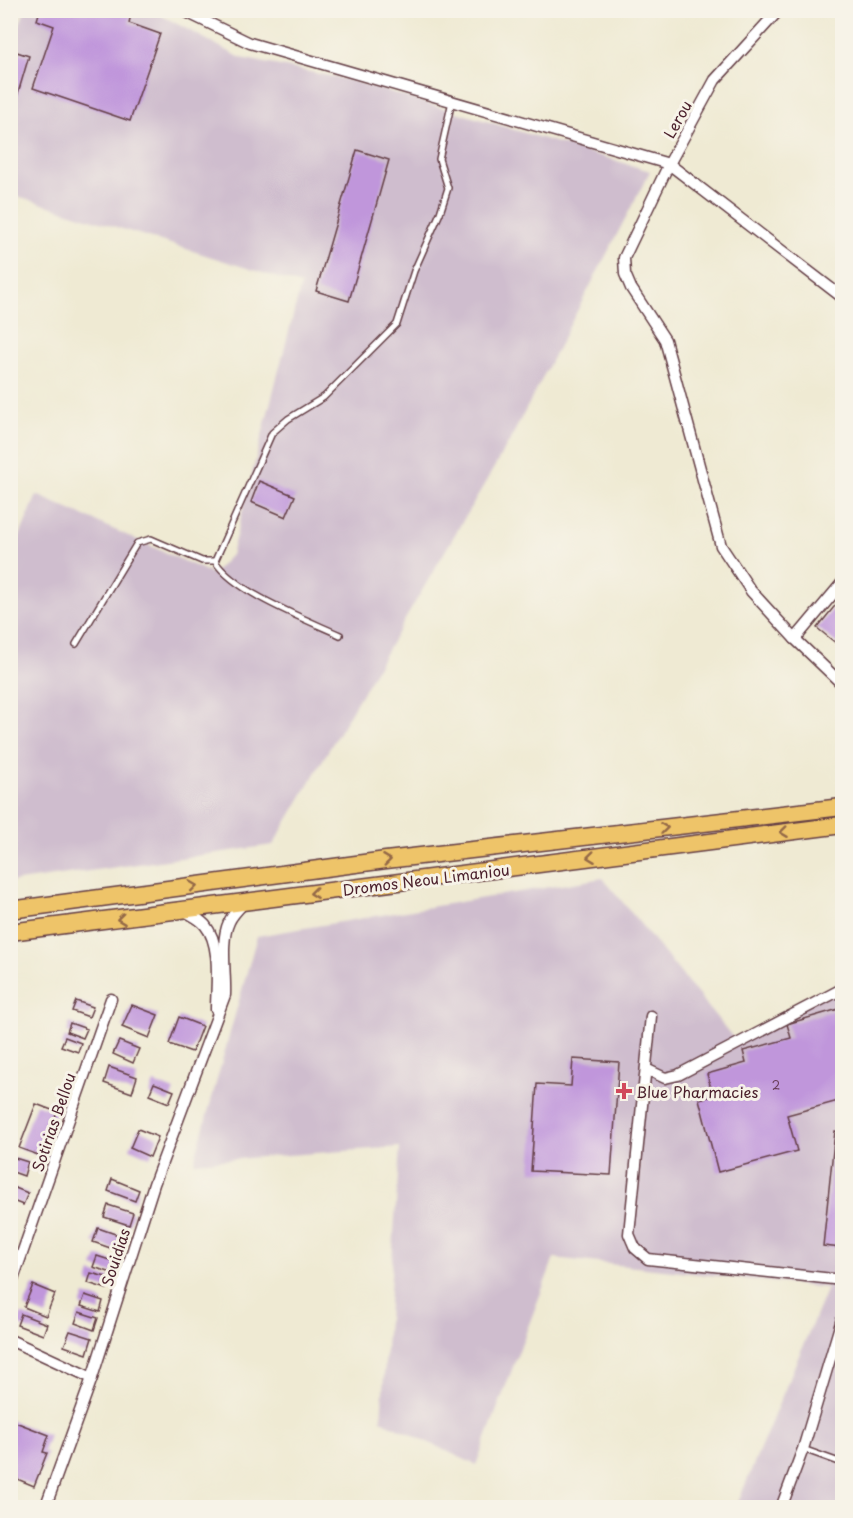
<svg xmlns="http://www.w3.org/2000/svg" width="853" height="1518" font-family="'Playpen Sans',sans-serif">
	<style>
		.industrial { fill: #cfbdce }
		.building { fill: #c096db }
		.lines { fill: none; stroke-linecap: round; stroke-linejoin: round }
		.service-casing { stroke: #633d44; stroke-width: 8 }
		.minor-casing { stroke: #633d44; stroke-width: 13 }
		.primary-casing { stroke: #633d44; stroke-width: 19 }
		.service { stroke: #fff; stroke-width: 5 }
		.minor { stroke: #fff; stroke-width: 10 }
		.primary { stroke: #eec469; stroke-width: 16 }
		.oneway { stroke: #946947 }
		.poi-dot { fill: #d1495b; stroke: #f7f3e8; stroke-width: 2 }
		.labels { text-anchor: middle; dominant-baseline: central; stroke-width: 6; stroke-linejoin: round; paint-order: stroke }
		.number-label { font-size: 12px; fill: #683d57 }
		.street-label { font-size: 15px; fill: #4a1f2b; stroke: #f7f3e8 }
		.poi-label { font-size: 15px; fill: #4a1f2b; stroke: #f7f3e8; text-anchor: start }
	</style>
	<rect width="100%" height="100%" fill="#f7f3e8"/>
	<filter id="ink" filterUnits="userSpaceOnUse"><feTurbulence type="fractalNoise" baseFrequency=".0167" numOctaves="2"/><feDisplacementMap in="SourceGraphic" scale="12" xChannelSelector="R" yChannelSelector="G"/><feConvolveMatrix kernelMatrix="1 2 1 2 8 2 1 2 1" color-interpolation-filters="sRGB"/></filter>
	<filter id="wash" filterUnits="userSpaceOnUse"><feTurbulence type="fractalNoise" baseFrequency=".008" numOctaves="4" result="noise"/><feDisplacementMap in="SourceGraphic" scale="24" xChannelSelector="R" yChannelSelector="G"/><feGaussianBlur stdDeviation="1.35" result="paint"/><feColorMatrix in="noise" values="0 0 0 0 0 0 0 0 0 0 0 0 0 0 0 0 0 1.4 0 .05"/><feComposite in="paint" operator="in"/></filter>
	<g filter="url(#wash)">
		<rect width="100%" height="100%" fill="#efead3"/>
		<!-- industrial -->
		<g class="industrial">
			<polygon points="25,11 153,11 241,58 354,81 650,171 509,442 273,845 11,882 10,559 37,495 213,574 231,555 301,285 11,194 11,45"/>
			<polygon points="603,878 735,1040 842,982 842,1507 736,1507 827,1288 554,1258 476,1465 381,1420 400,1147 194,1162 257,936"/>
		</g>
		<g id="blocks">
			<!-- building -->
			<g class="building">
				<polygon points="40,10 120,10 131,14 129,23 160,34 130,121 33,88 54,26 37,20"/>
				<polygon points="17,52 29,56 16,100 10,99 10,74"/>
				<polygon points="357,150 389,160 349,301 316,291"/>
				<polygon points="259,481 295,496 286,517 251,502"/>
				<polygon points="842,597 842,648 817,628"/>
				<polygon points="76,1001 93,1007 89,1017 72,1011"/>
				<polygon points="132,1005 158,1015 149,1038 122,1027"/>
				<polygon points="842,1008 842,1100 787,1115 797,1151 718,1172 699,1099 713,1096 707,1074 746,1063 743,1051 791,1038 787,1024"/>
				<polygon points="179,1017 202,1026 192,1052 169,1044"/>
				<polygon points="70,1023 87,1029 83,1038 67,1032"/>
				<polygon points="65,1037 81,1043 78,1052 61,1046"/>
				<polygon points="119,1041 139,1049 133,1063 113,1054"/>
				<polygon points="573,1059 619,1062 611,1175 531,1171 537,1084 571,1086"/>
				<polygon points="109,1067 137,1077 132,1093 104,1083"/>
				<polygon points="154,1083 174,1091 169,1103 149,1095"/>
				<polygon points="36,1104 57,1112 41,1156 19,1148"/>
				<polygon points="138,1129 158,1137 150,1157 130,1148"/>
				<polygon points="835,1131 842,1132 842,1248 823,1246"/>
				<polygon points="15,1158 28,1162 24,1176 10,1171"/>
				<polygon points="112,1179 139,1190 135,1201 108,1191"/>
				<polygon points="10,1186 28,1193 23,1205 10,1200"/>
				<polygon points="108,1205 133,1213 129,1225 104,1217"/>
				<polygon points="98,1228 124,1237 119,1251 93,1242"/>
				<polygon points="97,1256 116,1262 112,1273 93,1267"/>
				<polygon points="91,1273 110,1278 107,1289 88,1283"/>
				<polygon points="33,1285 55,1294 46,1316 24,1307"/>
				<polygon points="85,1295 103,1301 100,1312 81,1306"/>
				<polygon points="79,1312 98,1318 94,1330 75,1323"/>
				<polygon points="21,1314 47,1324 43,1335 17,1325"/>
				<polygon points="70,1331 92,1338 87,1354 64,1346"/>
				<polygon points="10,1420 49,1435 43,1452 47,1453 34,1486 10,1476"/>
			</g>
		</g>
	</g>
	<g filter="url(#ink)">
		<use href="#blocks" fill-opacity="0" stroke="#633d44" stroke-width="1.5"/>
		<g class="lines">
			<defs>
				<g id="service">
					<polyline points="215,561 272,433 288,419 324,397 397,324 414,271 440,213 448,188 439,159 452,101"/>
					<path d="M215 561C234 592 305 619 340 635"/>
					<polyline points="76,644 137,543 151,539 202,561 215,561"/>
					<polyline points="803,1449 842,1463"/>
				</g>
				<g id="minor">
					<polyline points="182,10 250,43 669,164 842,297"/>
					<polyline points="779,10 715,80 669,164 624,258 625,274 631,288 665,340 721,546 751,591 795,639 842,684"/>
					<polyline points="795,639 842,583"/>
					<path d="M185 911C191 915 200 919 205 925 222 945 216 985 216 1010"/>
					<polyline points="651,1016 629,1234 635,1248 648,1259 842,1280"/>
					<polyline points="646,1069 665,1078 678,1075 842,989"/>
					<polyline points="10,1288 111,999"/>
					<polyline points="10,1340 92,1378"/>
					<path d="M45 1508 92 1378 154 1184 225 995C226 973 220 941 229 922 232 915 239 908 244 903"/>
					<polyline points="781,1508 803,1449 842,1319"/>
				</g>
				<g id="primary">
					<polyline points="10,910 386,860 842,807"/>
					<polyline points="10,932 842,825"/>
				</g>
			</defs>
			<!-- service casing -->
			<use href="#service" class="service-casing"/>
			<!-- minor casing -->
			<use href="#minor" class="minor-casing"/>
			<!-- primary casing -->
			<use href="#primary" class="primary-casing"/>
			<!-- service -->
			<use href="#service" class="service"/>
			<!-- minor -->
			<use href="#minor" class="minor"/>
			<!-- primary -->
			<use href="#primary" class="primary"/>
		</g>
		<!-- one-way arrows -->
		<defs><path id="oneway-chevron" d="M-2-3.5L2.5 0L-2 3.5" fill="none" stroke-width="1.6" stroke-linecap="round" stroke-linejoin="round" transform="scale(1.5)"/></defs>
		<g class="oneway">
			<use href="#oneway-chevron" transform="translate(664 828) rotate(-7)"/>
			<use href="#oneway-chevron" transform="translate(784 832) rotate(173)"/>
			<use href="#oneway-chevron" transform="translate(591 857) rotate(173)"/>
			<use href="#oneway-chevron" transform="translate(387 860) rotate(-7)"/>
			<use href="#oneway-chevron" transform="translate(193 886) rotate(-8)"/>
			<use href="#oneway-chevron" transform="translate(314 893) rotate(173)"/>
			<use href="#oneway-chevron" transform="translate(121 919) rotate(173)"/>
		</g>
	</g>
	<!-- markers -->
	<path class="poi-dot" d="M621 1082h6v6h6v6h-6v6h-6v-6h-6v-6h6z"/>
	<g class="labels">
		<!-- number labels -->
		<g class="number-label">
			<text x="776" y="1085">2</text>
		</g>
		<!-- street labels -->
		<g class="street-label">
			<text transform="translate(677 119) rotate(-61)">Lerou</text>
			<text transform="translate(426 879) rotate(-7)">Dromos Neou Limaniou</text>
			<text transform="translate(53 1122) rotate(-71)">Sotirias Bellou</text>
			<text transform="translate(115 1257) rotate(-72)">Souidias</text>
		</g>
		<!-- poi labels -->
		<g class="poi-label">
			<text x="636" y="1091">Blue Pharmacies</text>
		</g>
	</g>
	<!-- margin -->
	<rect width="853" height="1518" fill="none" stroke="#f7f3e8" stroke-width="36"/>
</svg>
